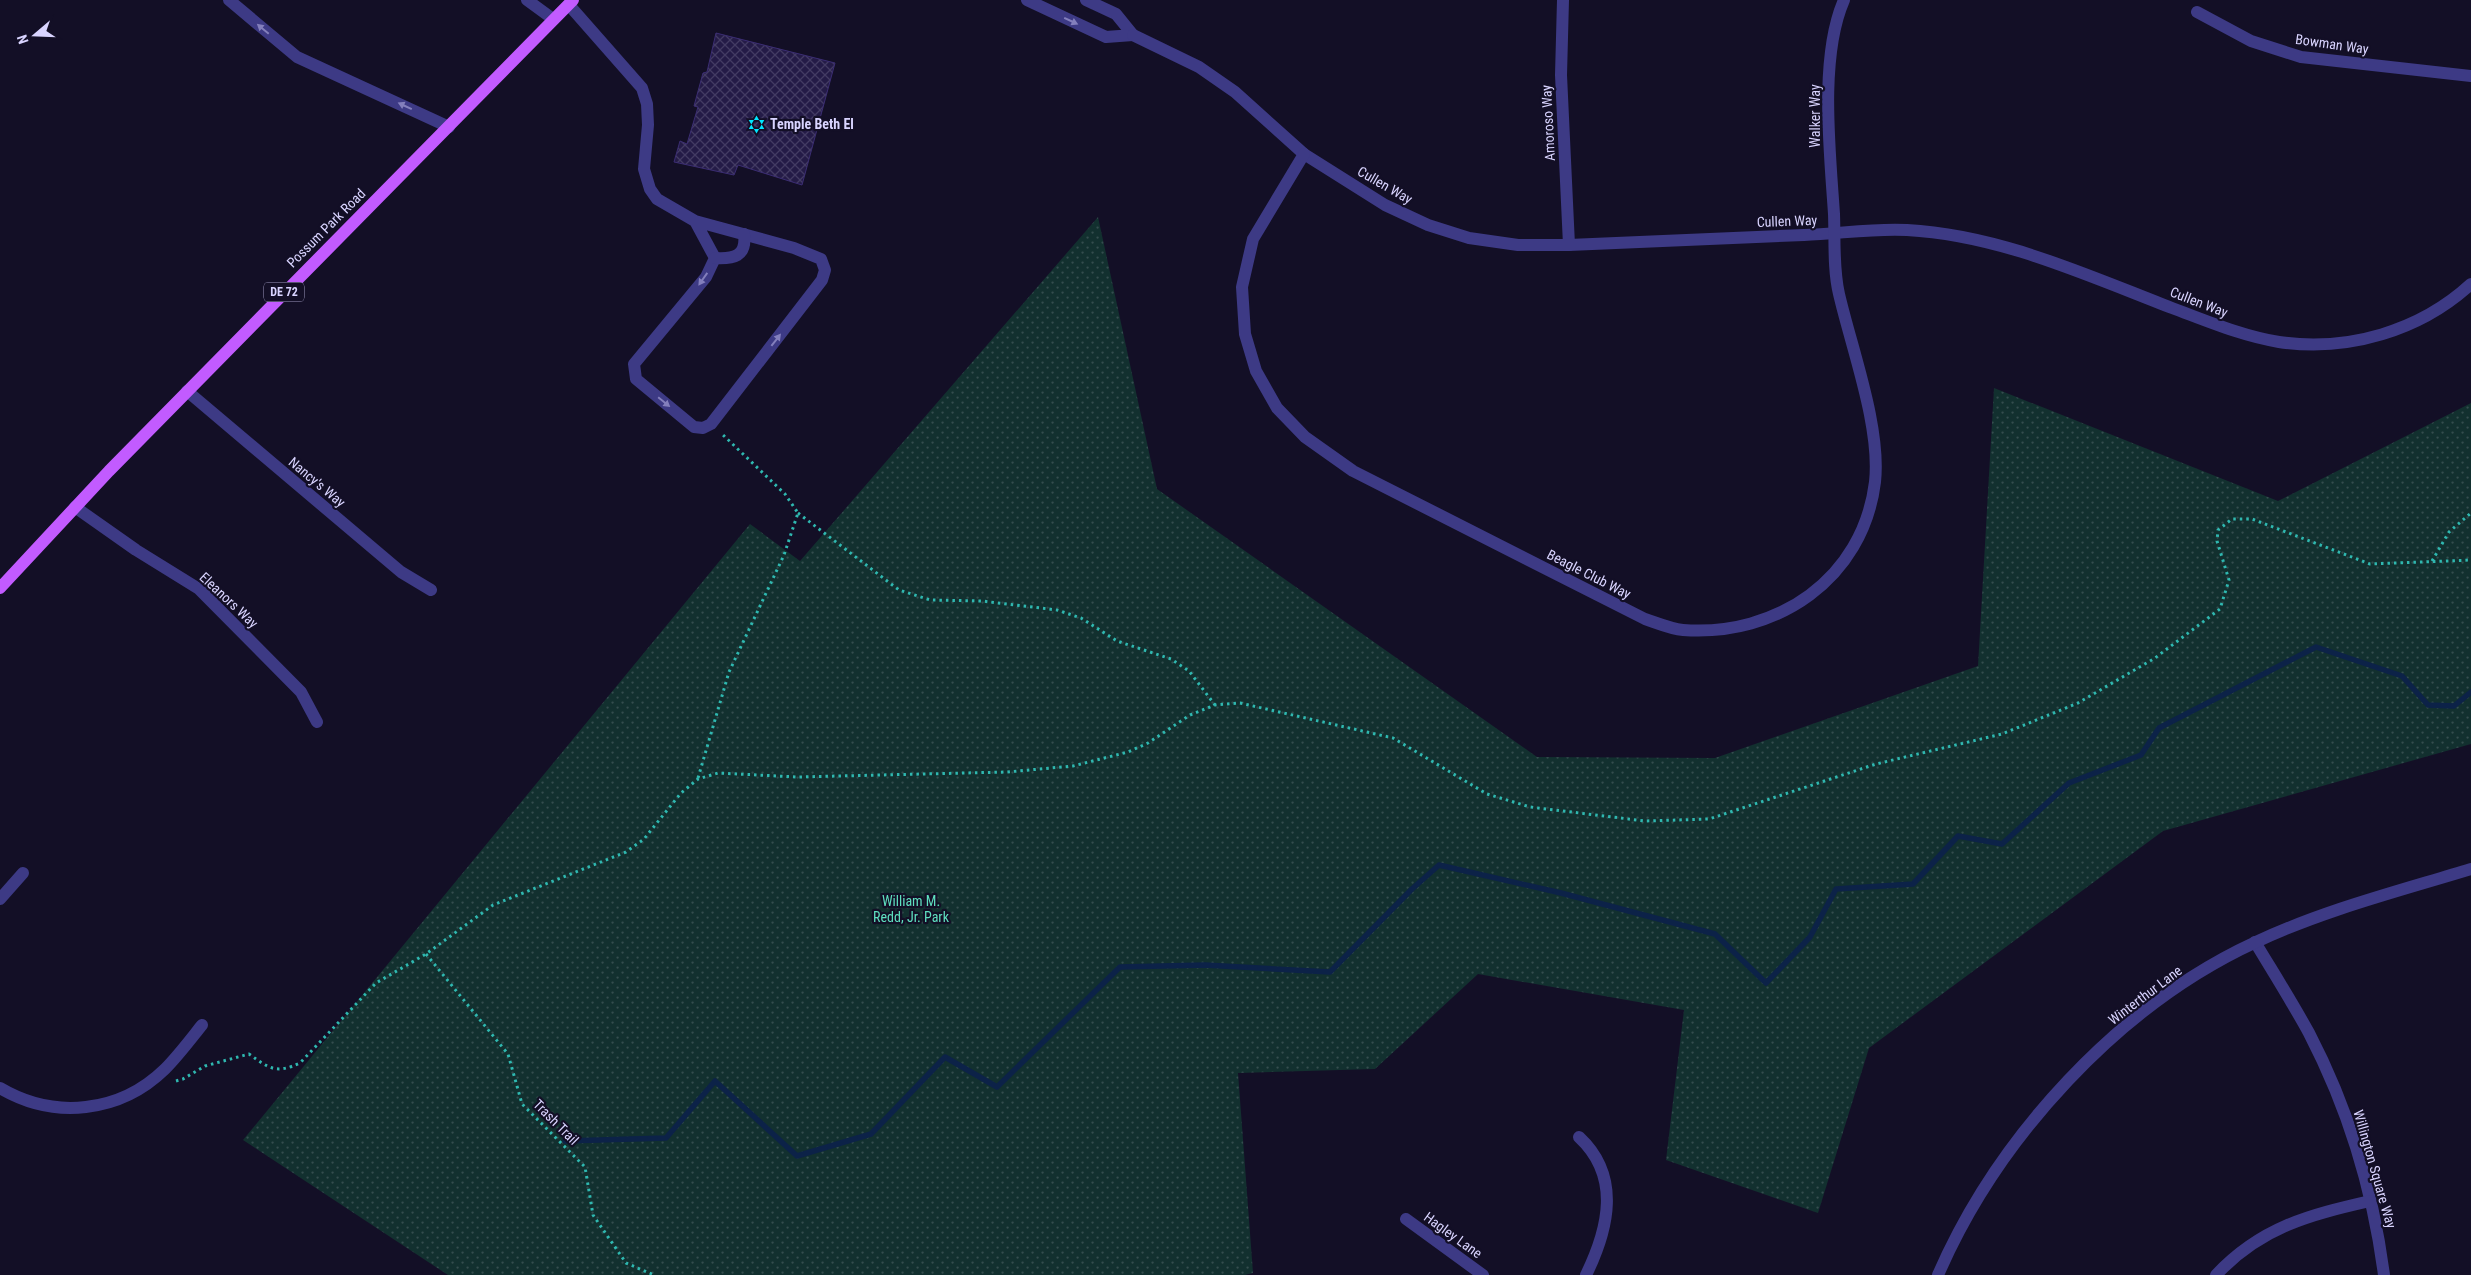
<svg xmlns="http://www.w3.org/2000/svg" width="2471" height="1275" font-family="'Roboto Condensed',sans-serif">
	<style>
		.park { fill: url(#park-dots) }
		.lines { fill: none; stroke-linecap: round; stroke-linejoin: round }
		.stream { stroke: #0c2248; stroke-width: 5.5 }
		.building { fill: url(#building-cross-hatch); stroke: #3b2d73 }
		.path { stroke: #2fb8b0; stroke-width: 3; stroke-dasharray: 2.5 4; stroke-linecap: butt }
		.minor { stroke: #3d3a85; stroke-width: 12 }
		.major { stroke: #c25bff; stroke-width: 12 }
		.oneway { fill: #837fbc }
		.labels { text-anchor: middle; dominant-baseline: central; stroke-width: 4.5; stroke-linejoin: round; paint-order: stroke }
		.shield { fill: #130f26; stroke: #9e99be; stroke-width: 1 }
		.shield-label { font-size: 12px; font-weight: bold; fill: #d9d4ff }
		.street-label { font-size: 14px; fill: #d9d4ff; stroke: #130f26 }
		.poi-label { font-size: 14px; font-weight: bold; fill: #d9d4ff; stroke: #130f26; text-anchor: start }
		.park-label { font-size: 14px; fill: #5fe0c0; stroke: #130f26 }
	</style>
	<defs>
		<pattern id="park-dots" width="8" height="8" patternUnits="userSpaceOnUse" patternTransform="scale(1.25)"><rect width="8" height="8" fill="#12302f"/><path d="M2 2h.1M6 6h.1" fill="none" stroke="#344d4e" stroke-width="1.8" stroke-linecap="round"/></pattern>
		<pattern id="building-cross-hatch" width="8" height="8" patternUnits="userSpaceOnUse" patternTransform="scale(1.25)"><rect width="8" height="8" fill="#241b47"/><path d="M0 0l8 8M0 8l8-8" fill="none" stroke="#433b63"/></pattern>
	</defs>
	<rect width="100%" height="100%" fill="#130f26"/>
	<!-- park -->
	<polygon class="park" points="1098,217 1157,489 1537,757 1715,758 1978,666 1994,388 2278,501 2471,403 2471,744 2163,831 1869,1048 1818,1213 1666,1160 1684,1010 1478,974 1375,1069 1238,1073 1253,1273 1245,1275 448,1275 243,1140 750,524 800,561"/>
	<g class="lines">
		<!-- stream -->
		<polyline class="stream" points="565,1141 666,1138 715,1081 797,1156 871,1134 945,1057 997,1087 1120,967 1205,965 1330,972 1412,889 1439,865 1561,893 1715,934 1766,983 1810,937 1836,889 1913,884 1958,836 2002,844 2069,783 2141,755 2159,728 2316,647 2402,676 2428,705 2454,706 2471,692"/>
	</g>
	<!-- building -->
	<polygon class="building" points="716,33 835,63 802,185 738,165 734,175 674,162 680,141 687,144 698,107 694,106 703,73 707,72"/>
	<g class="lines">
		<!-- path -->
		<g class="path">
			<polyline points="798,513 899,590 930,600 982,601 1057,610 1081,618 1117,641 1171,659 1189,671 1215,705"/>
			<polyline points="2432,561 2449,532 2471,513"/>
			<polyline points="698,778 729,672 784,555 798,513 785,494 722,434"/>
			<polyline points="426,954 508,1054 522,1104 585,1167 593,1215 626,1263 654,1275"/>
			<path d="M176 1081 183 1079 205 1066 249 1054C270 1069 276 1074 300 1063L376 983 426 954 493 905 626 852 644 839 681 793 698 779 718 773 797 777 1007 772 1073 766 1128 752 1148 743 1190 715 1215 705 1240 703 1393 738 1487 794 1530 807 1645 821 1709 819 1876 764 2002 734 2078 703 2155 658 2220 609 2229 580 2217 541 2218 530 2232 519H2252L2370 564 2471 560"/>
		</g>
		<!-- minor -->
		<g class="minor">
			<polyline points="229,0 297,57 449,127"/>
			<polyline points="527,0 553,19"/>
			<polyline points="1027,0 1106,37 1133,35 1116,14 1086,0"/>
			<polyline points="1563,0 1561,75 1569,245"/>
			<polyline points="569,5 642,88 647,104 648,125 644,169 650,189 657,199 695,221 794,248 821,259 825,270 822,280 711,424 703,428 694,427 636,379 634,364 706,277 715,258 695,221"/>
			<polyline points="2197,12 2251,41 2301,57 2471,76"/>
			<path d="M1133 35 1199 67 1235 92 1304 154 1385 205 1428 225 1469 238 1518 245H1569C1647 242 1725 238 1804 235 1838 234 1873 228 1907 230 2000 235 2086 275 2172 308 2207 321 2242 336 2279 342 2348 352 2420 331 2471 284"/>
			<path d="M1304 154 1253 239 1242 287 1245 334 1256 371 1277 408 1305 437 1353 471 1645 619C1657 623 1671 629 1683 630 1777 637 1863 579 1875 482 1881 427 1852 350 1839 294 1833 269 1835 240 1834 214 1830 152 1819 57 1844 0"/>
			<path d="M715 258C733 259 747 257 744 234"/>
			<polyline points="187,391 401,572 431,590"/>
			<polyline points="75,507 136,550 199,589 301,692 317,722"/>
			<polyline points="0,899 23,873"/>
			<path d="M2255 942C2273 972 2292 1002 2309 1033 2348 1108 2373 1191 2384 1275"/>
			<path d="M0 1088C54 1120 120 1113 165 1069 178 1056 190 1040 202 1025"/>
			<path d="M1579 1137C1621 1176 1609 1228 1586 1275"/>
			<polyline points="1406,1219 1483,1275"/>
			<path d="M1938 1275C1998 1137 2119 1005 2256 942 2324 910 2399 891 2471 869"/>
			<path d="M2216 1275C2261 1227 2309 1215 2370 1201"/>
		</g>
		<!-- major -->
		<polyline class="major" points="0,588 109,471 573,0"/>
	</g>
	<!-- one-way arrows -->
	<defs><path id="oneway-solid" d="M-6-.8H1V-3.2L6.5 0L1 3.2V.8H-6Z" transform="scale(1.25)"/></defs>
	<g class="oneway">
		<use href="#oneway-solid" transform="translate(1071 21) rotate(25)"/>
		<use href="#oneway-solid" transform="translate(263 29) rotate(-140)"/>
		<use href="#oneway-solid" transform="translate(405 106) rotate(-155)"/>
		<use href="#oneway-solid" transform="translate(703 279) rotate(125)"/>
		<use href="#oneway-solid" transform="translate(776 340) rotate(-52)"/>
		<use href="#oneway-solid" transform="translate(664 402) rotate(39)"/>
	</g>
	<!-- icons -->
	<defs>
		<symbol id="synagogue-bare" viewBox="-9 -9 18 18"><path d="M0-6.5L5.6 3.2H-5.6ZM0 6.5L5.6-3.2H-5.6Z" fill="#00e5ff" stroke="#130f26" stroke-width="2.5" paint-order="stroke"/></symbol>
	</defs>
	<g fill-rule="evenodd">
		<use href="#synagogue-bare" x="744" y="112" width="25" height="25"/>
	</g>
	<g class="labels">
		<!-- shield labels -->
		<rect class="shield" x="264" y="282.5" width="40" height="19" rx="4"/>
		<g class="shield-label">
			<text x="284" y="292">DE 72</text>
		</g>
		<!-- street labels -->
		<g class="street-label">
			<text transform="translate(2332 44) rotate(8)">Bowman Way</text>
			<text transform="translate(1815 116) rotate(-90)">Walker Way</text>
			<text transform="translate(1548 123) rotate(-93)">Amoroso Way</text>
			<text transform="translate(1385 185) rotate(30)">Cullen Way</text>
			<text transform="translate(1787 221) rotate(-2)">Cullen Way</text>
			<text transform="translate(326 228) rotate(-45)">Possum Park Road</text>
			<text transform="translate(2199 302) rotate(21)">Cullen Way</text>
			<text transform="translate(317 482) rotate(40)">Nancy's Way</text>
			<text transform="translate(1589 574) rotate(27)">Beagle Club Way</text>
			<text transform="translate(229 600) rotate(43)">Eleanors Way</text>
			<text transform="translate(2145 995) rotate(-37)">Winterthur Lane</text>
			<text transform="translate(556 1122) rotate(45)">Trash Trail</text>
			<text transform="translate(2375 1169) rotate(74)">Willington Square Way</text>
			<text transform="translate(1453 1235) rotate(36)">Hagley Lane</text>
		</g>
		<!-- poi labels -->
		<g class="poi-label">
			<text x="770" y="124">Temple Beth El</text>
		</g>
		<!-- park labels -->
		<g class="park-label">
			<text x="911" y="901">William M.<tspan x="911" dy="16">Redd, Jr. Park</tspan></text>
		</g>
	</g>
	<!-- north arrow -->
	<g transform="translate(35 35) rotate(251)" stroke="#130f26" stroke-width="4" paint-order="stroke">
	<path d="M0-4L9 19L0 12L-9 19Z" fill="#d9d4ff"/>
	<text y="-8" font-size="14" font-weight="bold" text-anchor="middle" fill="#d9d4ff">N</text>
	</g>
</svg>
